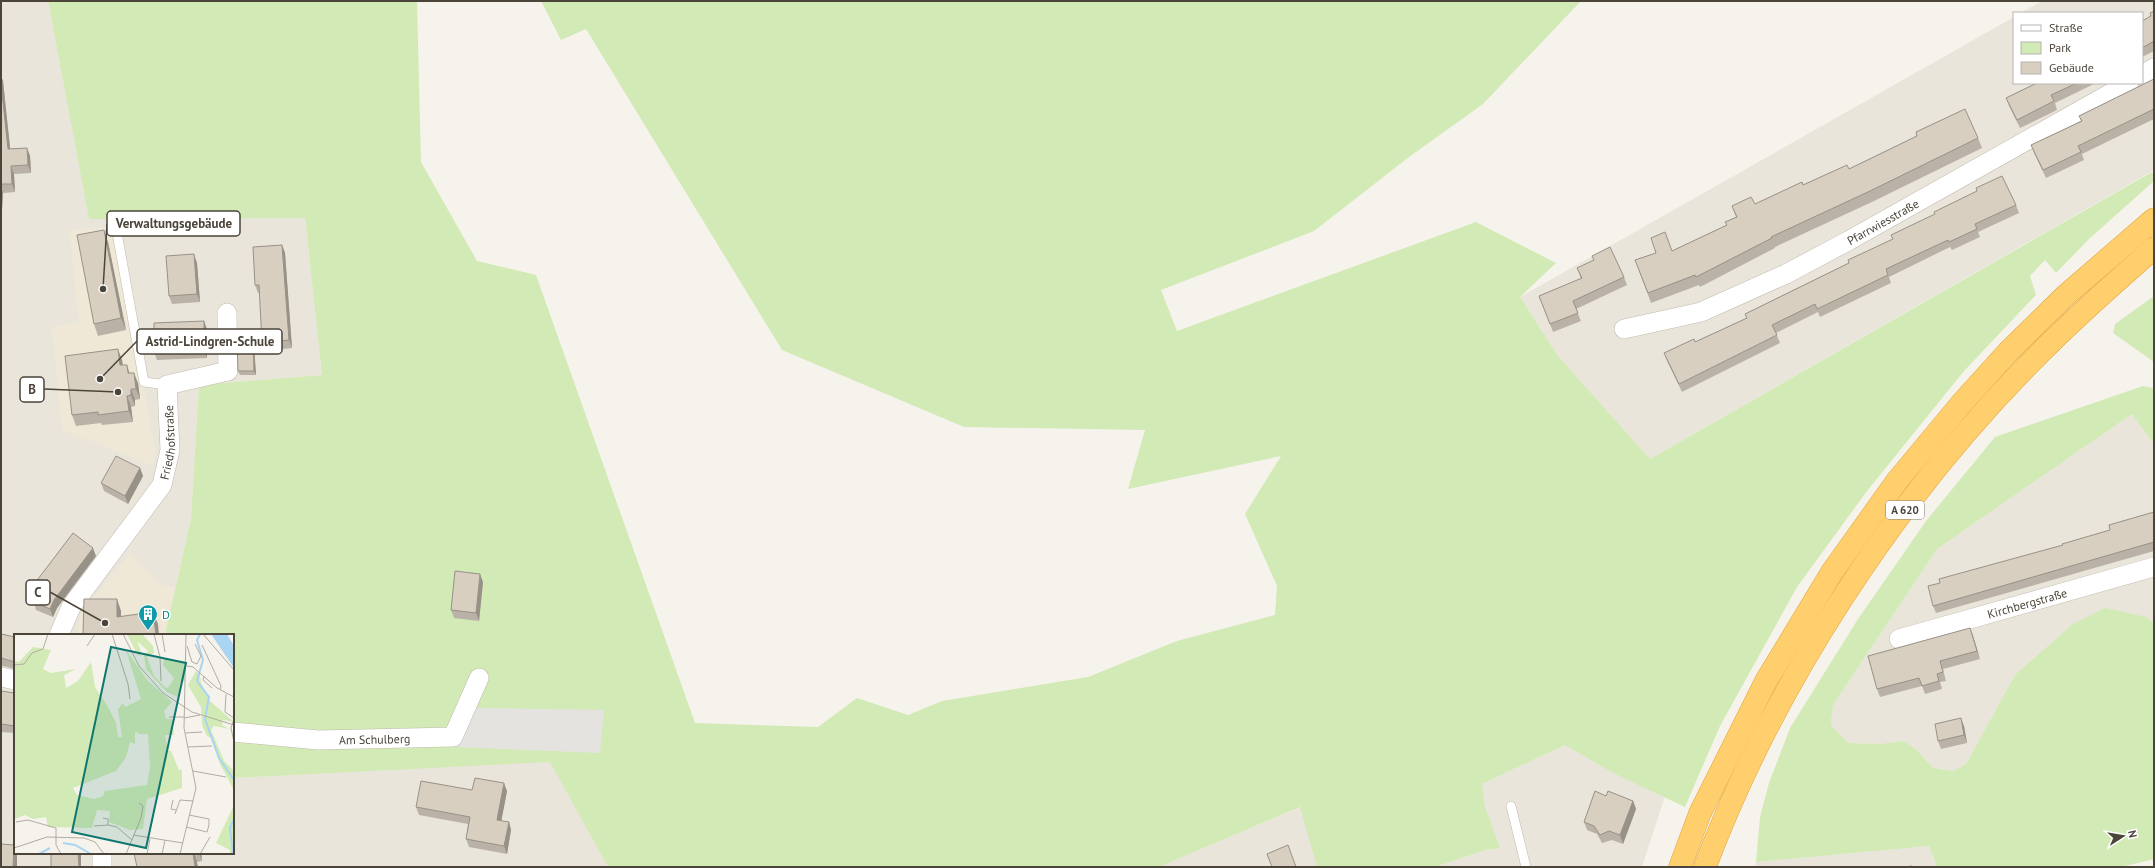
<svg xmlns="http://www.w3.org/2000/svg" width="2155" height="868" font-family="'PT Sans',sans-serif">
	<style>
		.residential { fill: #eae5da }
		.education { fill: #efe8d6 }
		.green { fill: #d2eab5 }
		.parking { fill: #e5e3e0 }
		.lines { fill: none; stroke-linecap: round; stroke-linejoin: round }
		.lane-casing { stroke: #c2bbae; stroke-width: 10 }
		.street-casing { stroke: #c2bbae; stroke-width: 20 }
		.highway-casing { stroke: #e0a43c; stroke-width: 23 }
		.lane { stroke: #fff; stroke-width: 9 }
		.street { stroke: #fff; stroke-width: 19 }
		.highway { stroke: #ffcf6e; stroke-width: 22 }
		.wall { fill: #bab2a6 }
		.shaded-wall { fill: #979187 }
		.building { fill: #d8cfc1; stroke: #979187 }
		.labels { text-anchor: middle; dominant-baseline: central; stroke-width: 3; stroke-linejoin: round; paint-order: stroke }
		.shield { fill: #fff; stroke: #817c74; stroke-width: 1 }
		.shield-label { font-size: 11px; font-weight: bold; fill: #4b4439 }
		.street-label { font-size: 12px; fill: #4b4439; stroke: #fff }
		.culture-label { font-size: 12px; fill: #0d838f; stroke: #fff; text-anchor: start }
		.inset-river { fill: none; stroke: #a9d4f2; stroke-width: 2 }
		.inset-road { fill: none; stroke: #b2ada4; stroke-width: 1 }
		.view { fill: #0f766e; fill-opacity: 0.15; stroke: #0f766e; stroke-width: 2 }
		.inset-edge { fill: none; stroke: #4b4439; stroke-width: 2 }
		.leader { fill: none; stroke: #4b4439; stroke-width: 1.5 }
		.callout-dot { fill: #4b4439; stroke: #fff; stroke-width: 1.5 }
		.callout { fill: #fff; stroke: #4b4439; stroke-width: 1.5 }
		.callout-label { font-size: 13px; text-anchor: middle; font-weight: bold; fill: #4b4439 }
	</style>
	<rect width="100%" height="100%" fill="#f6f3ec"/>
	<!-- residential -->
	<g class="residential">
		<polygon points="1,1 48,1 89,218 305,217 322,375 199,385 191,518 165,635 15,635 15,853 233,853 233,778 551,761 608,867 1,867"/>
		<polygon points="2042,1 2154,1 2154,170 1650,459 1558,356 1520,297 2014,17 2014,83 2142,83 2142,13 2021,13"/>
		<polygon points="2132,414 2154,444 2154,623 2146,617 2015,675 1966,764 1953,771 1933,768 1916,749 1903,741 1879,744 1848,743 1831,725 1833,705 1937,549"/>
		<polygon points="1565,745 1611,772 1665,796 1642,867 1435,867 1486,850 1499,848 1485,807 1482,784"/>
		<polygon points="1301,807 1317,867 1159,867"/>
		<polygon points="1929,846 1937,867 1755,867 1756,862"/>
	</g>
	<!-- education -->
	<g class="education">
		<polygon points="114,227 155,449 154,466 62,430 52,327 79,322 69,230"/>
		<polygon points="129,554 161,584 175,588 165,635 76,635 82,612"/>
	</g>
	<!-- green -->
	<g class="green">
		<polygon points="48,1 417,1 421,162 477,261 536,275 695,723 818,727 857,698 908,715 942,701 1088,677 1177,641 1275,615 1277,586 1245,514 1281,456 1128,489 1145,430 964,427 782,350 586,29 561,40 541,1 1581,1 1483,104 1409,157 1314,231 1161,290 1177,331 1476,222 1556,263 1520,297 1558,356 1650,459 2152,172 2154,175 2154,181 2089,239 2056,273 2045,260 2030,276 2036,295 1964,371 1867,491 1797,587 1720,726 1685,807 1611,772 1565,745 1482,784 1485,807 1500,848 1486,850 1435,867 1317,867 1300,807 1159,867 608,867 550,762 233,778 233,635 165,635 191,518 199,385 322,375 305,218 89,219"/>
		<polygon points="2154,296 2154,362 2113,333 2115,324"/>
		<polygon points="2143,386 2154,388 2154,444 2132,414 1937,549 1833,705 1831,725 1848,743 1879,744 1903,741 1916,749 1933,768 1953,771 1966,764 2015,675 2073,624 2105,608 2146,617 2154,623 2154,859 2121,867 1937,867 1929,846 1756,862 1760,817 1769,783 1790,728 1858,619 1926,521 1995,437"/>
	</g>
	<!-- parking -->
	<polygon class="parking" points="471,708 604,710 600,753 456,747"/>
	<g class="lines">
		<defs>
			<g id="lane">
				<polyline points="117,233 144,382 167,385"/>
				<polyline points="1511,806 1526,867"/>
			</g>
			<g id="street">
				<polyline points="2142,75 2154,68"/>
				<path id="s1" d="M1624 329 1701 312 1786 274 1848 241 2129 83"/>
				<path id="s2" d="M59 635 71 607 162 485 170 450 167 385 228 371 227 313"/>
				<path id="s3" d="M1899 639 2154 567"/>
				<polyline points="1,677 15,680"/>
				<path id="s4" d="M233 732 318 740 453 737 479 678"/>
				<polyline points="102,853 102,867"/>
			</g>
			<g id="highway">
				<polyline points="1680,867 1700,813 1766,681 1832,572 1897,481 1961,404 2008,352 2065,296 2154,219"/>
				<path d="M1705 867C1773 686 1893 502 2029 364 2069 323 2111 286 2154 248"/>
			</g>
		</defs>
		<!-- lane casing -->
		<use href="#lane" class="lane-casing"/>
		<!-- street casing -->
		<use href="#street" class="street-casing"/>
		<!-- highway casing -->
		<use href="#highway" class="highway-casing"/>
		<!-- lane -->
		<use href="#lane" class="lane"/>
		<!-- street -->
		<use href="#street" class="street"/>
		<!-- highway -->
		<use href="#highway" class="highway"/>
	</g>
	<!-- wall -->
	<g class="wall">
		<polygon points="2154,11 2154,51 2142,57 2142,21 2151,16 2150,13"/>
		<polygon points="1,76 3,81 10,149 27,148 30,156 31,173 14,174 15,192 3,193 1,227"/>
		<polygon points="2154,79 2154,119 2082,154 2084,160 2046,178 2034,153 2031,145 2081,121 2079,116"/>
		<polygon points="2037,83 2096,83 2055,103 2057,110 2020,128 2009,106 2006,98"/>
		<polygon points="1916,132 1978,138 1982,148 1874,201 1775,247 1775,248 1700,287 1699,285 1651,303 1635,260 1672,251 1727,225 1725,222 1736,217 1732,206 1755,204 1803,185 1849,169 1917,136"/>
		<polygon points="2016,205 2019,213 1978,232 1980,237 1952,250 1950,247 1889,277 1891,283 1820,317 1818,312 1776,333 1780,343 1682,392 1667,361 1664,353 1695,342 1747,318 1745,314 1849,263 1893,239 1891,235"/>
		<polygon points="108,242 126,330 98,336 94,324"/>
		<polygon points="282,245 285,253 292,348 265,351 262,343 260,293 258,293 255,285"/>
		<polygon points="197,263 200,302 172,304 169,296"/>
		<polygon points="1577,268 1624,277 1627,285 1576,309 1581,321 1553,332 1539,296 1581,279"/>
		<polygon points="207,329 207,358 157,360 154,352"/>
		<polygon points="254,345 256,375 240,375 238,371"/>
		<polygon points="122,360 123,365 138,383 140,399 135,400 135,406 131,407 133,422 102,425 101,423 76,426 72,415"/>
		<polygon points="140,468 143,476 128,504 104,491 101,483"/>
		<polygon points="2154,512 2154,551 1936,613 1933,606 2110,530"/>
		<polygon points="96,556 57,608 53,617 36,610 34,602 38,591 35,583"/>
		<polygon points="483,582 479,621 454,618 451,610"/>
		<polygon points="1970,628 1973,636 1980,659 1943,669 1946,681 1940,682 1942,689 1925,694 1922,686 1880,697 1877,689"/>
		<polygon points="1,634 15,637 15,669 3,666 1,667"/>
		<polygon points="1,691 15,693 15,733 1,732"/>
		<polygon points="1964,726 1967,743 1941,749 1938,741"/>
		<polygon points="472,790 507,791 501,821 509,822 511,830 507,854 469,847 466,839 468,824 419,815 416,807"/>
		<polygon points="1606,796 1633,801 1636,809 1623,844 1612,840 1602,843 1597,834 1587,830 1584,822"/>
		<polygon points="134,853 201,853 202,861 197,862"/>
	</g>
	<!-- shaded-wall -->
	<g class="shaded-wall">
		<polygon points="1,76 3,81 11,157 8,149 1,83"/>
		<polygon points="27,148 30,156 31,173 28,165"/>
		<polygon points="11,166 14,174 15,192 12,184"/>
		<polygon points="1,186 3,193 1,227"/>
		<polygon points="104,230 108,242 126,330 121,318"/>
		<polygon points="282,245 285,253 292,348 289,340"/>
		<polygon points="194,254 197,263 200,302 197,294"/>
		<polygon points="204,321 207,329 207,358 204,350"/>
		<polygon points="253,341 254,345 256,375 254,371"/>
		<polygon points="118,349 122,360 124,376 120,365"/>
		<polygon points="127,365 130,375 128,373"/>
		<polygon points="134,373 138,383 140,399 136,389"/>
		<polygon points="131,389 135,400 135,406 131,395"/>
		<polygon points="127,396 131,407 133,422 129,411"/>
		<polygon points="140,468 143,476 128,504 125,496"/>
		<polygon points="93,548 96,556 57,608 53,617 50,609 54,600"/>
		<polygon points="480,574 483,582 479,621 476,613"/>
		<polygon points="117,599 121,611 121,629 117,617"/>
		<polygon points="153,612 158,624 159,635 156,635"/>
		<polygon points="1970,628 1973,636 1980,659 1977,651"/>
		<polygon points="1961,718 1964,726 1967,743 1964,735"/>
		<polygon points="504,783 507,791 500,828 497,820"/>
		<polygon points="1633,801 1636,809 1623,844 1620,835"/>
		<polygon points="509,822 511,830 507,854 504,846"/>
		<polygon points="14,845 15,853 17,853 17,867 13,867"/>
		<polygon points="78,853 81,853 81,867 79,867"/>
		<polygon points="193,853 194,853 197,862 198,867 195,867"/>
		<polygon points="199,853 201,853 202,861"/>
	</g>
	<!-- building -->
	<g class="building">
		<polygon points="2154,11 2154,41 2142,48 2142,21 2151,16 2150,13"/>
		<polygon points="2154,79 2154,109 2078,146 2081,152 2043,170 2031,145 2082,121 2079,116"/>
		<polygon points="1,83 8,149 27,148 28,165 11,166 12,184 1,184"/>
		<polygon points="2037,83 2077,83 2051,95 2054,101 2017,120 2006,98"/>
		<polygon points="1965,109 1978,138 1870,191 1771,237 1772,238 1696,277 1695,275 1648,293 1635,260 1656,253 1651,238 1665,232 1672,251 1727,225 1725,222 1737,217 1732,206 1751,197 1755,204 1802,182 1803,185 1847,165 1849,169 1917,136 1916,132"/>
		<polygon points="2002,176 2016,205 1975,224 1977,229 1949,242 1948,240 1886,269 1888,275 1817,309 1815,304 1772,325 1777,335 1679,384 1664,353 1694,339 1695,342 1747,318 1745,314 1849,263 1848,260 1893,239 1891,235 1935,214 1934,212 1977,191 1976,188"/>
		<polygon points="104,230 121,318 94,324 77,235"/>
		<polygon points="282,245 289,340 262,343 259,285 255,285 253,247"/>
		<polygon points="1610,247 1624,277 1573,301 1578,313 1550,324 1539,296 1582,278 1577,268 1594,260 1592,256"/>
		<polygon points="194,254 197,294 169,296 166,256"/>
		<polygon points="204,321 204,350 154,352 154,323"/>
		<polygon points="253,341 254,371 238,371 237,342"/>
		<polygon points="118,349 120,365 127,365 128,373 134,373 136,389 131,389 131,395 127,396 129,411 98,415 98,412 72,415 65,356"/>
		<polygon points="116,456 140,468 125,496 101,483"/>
		<polygon points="2154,512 2154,542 1933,606 1928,586 1940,583 1939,579 2063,545 2062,544 2110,530 2109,525"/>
		<polygon points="73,533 93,548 54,600 50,609 34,602 40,587 35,583"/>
		<polygon points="455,571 480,574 476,613 451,610"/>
		<polygon points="84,599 117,599 117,617 153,612 156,635 83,635"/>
		<polygon points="1970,628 1977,651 1940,661 1943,672 1937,674 1939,681 1922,686 1919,678 1877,689 1868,656"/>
		<polygon points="1,634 15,637 15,662 1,658"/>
		<polygon points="1,691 15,693 15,726 1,724"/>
		<polygon points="1961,718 1964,735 1938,741 1935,724"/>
		<polygon points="475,778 504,783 497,820 509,822 504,846 466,839 470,817 416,807 421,781 472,790"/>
		<polygon points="1595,791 1606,796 1608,791 1633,801 1620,835 1609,831 1600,835 1594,826 1584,822"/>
		<polygon points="1,844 14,845 13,867 1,867"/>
		<polygon points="1288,845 1296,867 1272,867 1267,854"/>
		<polygon points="51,853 78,853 79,867 51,867"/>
		<polygon points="134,853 193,853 195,867 137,867"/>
		<polygon points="1912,866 1912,867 1905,867"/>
	</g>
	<!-- icons -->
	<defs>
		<symbol id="building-pin" viewBox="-11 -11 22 30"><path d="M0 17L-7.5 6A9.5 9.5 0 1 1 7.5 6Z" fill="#0f9aa8" stroke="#fff"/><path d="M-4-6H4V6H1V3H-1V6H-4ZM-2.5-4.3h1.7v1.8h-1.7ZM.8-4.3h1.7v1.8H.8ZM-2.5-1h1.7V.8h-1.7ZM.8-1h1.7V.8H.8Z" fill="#fff"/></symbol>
	</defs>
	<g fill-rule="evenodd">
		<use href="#building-pin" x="137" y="603" width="22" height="30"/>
	</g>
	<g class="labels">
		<!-- shield labels -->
		<rect class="shield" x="1886" y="501" width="38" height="18" rx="3"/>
		<g class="shield-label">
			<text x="1905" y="510">A 620</text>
		</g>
		<!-- street labels -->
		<g class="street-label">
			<text stroke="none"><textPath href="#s1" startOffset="282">Pfarrwiesstraße</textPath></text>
			<text stroke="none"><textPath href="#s2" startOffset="226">Friedhofstraße</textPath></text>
			<text stroke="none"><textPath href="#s3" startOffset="133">Kirchbergstraße</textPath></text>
			<text stroke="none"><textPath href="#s4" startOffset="142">Am Schulberg</textPath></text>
		</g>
		<!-- culture labels -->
		<g class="culture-label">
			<text x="162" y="614">D</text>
		</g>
	</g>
	<!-- overview -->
	<g transform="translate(14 634)">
		<rect width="220" height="220" fill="#f6f3ec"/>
		<path d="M113 0H128L139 12 140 19 133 23 140 42 152 54 155 53 160 44 149 31 150 25 171 27V47L166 48 164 63 153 58 138 42 132 35 130 21 134 17 123 7 128 20 124 22ZM19 13 37 16 29 35 37 39 62 35 50 41 52 54 64 47 77 28 81 53 94 73 102 89 104 103H108L104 75 109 69 111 73 127 65 112 16 134 47 158 68 150 77 152 85H158L160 101H151L154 116 157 117 165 136H168V154L133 165 129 195 116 196 95 188 96 177 83 176 78 194 34 193 32 183 19 185 11 181 0 185V27L5 28ZM121 97 125 100H134L136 133 133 151 91 157 89 162 80 165 63 161 59 154 102 137 112 123 116 108 121 110ZM182 37 186 41 187 49 196 67 220 88 209 86 208 91 215 95 200 92 197 96 210 127 220 137V156L206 130 198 104 193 102 188 91 187 73 174 51ZM220 171V220H216V216L202 209Z" fill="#d2eab5" fill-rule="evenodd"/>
		<path d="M197 0H213L220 12V34Z" fill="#a9d4f2"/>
		<path class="inset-river" d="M186 0 183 6 189 26 183 47 195 63 191 85 205 124 220 146M49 209 61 211 77 220M25 220 36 214M219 220 216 194 220 185"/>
		<path class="inset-road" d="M98 0 114 50 116 65M109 0 125 32 149 59 178 78 220 91M140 0 146 23 147 47M148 0 151 18M189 0 220 36M188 11 207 52 206 56M73 12 81 0M173 12 178 28 183 30 187 22 181 10M0 31 10 30 18 19 29 15 34 0M173 32 179 33 203 54 220 63M190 42 189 46 198 54M212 60 211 78 220 84M155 83H170M170 84 186 81M220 85 217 94 220 108M171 99 188 98M174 113 198 112M179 137 212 143M159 166 157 175 162 176M161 180 166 166 179 167M89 184 94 185V191L103 193 118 206M2 188 14 186 42 194V211L47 220M80 192 94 191M172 193 193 198 195 191V185L175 181M119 201 169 209M0 214 33 203 70 204 81 208 90 220M112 220 127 184 129 172 125 169M133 220 136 205M148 220 151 206M166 220 182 154 170 94 172 0M186 220 196 203"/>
		<path class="view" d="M97 13 172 29 132 214 58 198Z"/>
		<rect width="220" height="220" class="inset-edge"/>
	</g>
	<!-- callouts -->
	<path class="leader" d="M103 289L107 224M100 379L137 341M118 392L44 389M105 623L50 592"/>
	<g class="callout-dot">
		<circle cx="103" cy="289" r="4"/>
		<circle cx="100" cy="379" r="4"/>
		<circle cx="118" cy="392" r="4"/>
		<circle cx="105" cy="623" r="4"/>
	</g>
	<g class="callout">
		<rect x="107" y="211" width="133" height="25" rx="4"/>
		<rect x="137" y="329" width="145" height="25" rx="4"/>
		<rect x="20" y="377" width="24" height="25" rx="4"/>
		<rect x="26" y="580" width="24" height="25" rx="4"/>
	</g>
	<g class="callout-label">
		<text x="174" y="228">Verwaltungsgebäude</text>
		<text x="210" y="346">Astrid-Lindgren-Schule</text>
		<text x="32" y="394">B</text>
		<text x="38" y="597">C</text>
	</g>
	<!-- border -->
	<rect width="2155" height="868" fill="none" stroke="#4b4439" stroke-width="4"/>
	<!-- legend -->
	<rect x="2013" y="12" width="130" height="72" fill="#ffffff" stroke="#b7b4b0"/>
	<rect x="2021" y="25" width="20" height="6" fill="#ffffff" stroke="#b7b4b0"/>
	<text x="2049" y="32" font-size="12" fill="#4b4439">Straße</text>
	<rect x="2021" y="42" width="20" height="12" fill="#d2eab5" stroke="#b7b4b0"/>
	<text x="2049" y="52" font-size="12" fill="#4b4439">Park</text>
	<rect x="2021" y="62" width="20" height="12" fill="#d8cfc1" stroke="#b7b4b0"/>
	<text x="2049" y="72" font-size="12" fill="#4b4439">Gebäude</text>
	<!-- north arrow -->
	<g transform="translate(2123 836) rotate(78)" stroke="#ffffff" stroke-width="3" paint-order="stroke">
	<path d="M0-3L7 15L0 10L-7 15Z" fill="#4b4439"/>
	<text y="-6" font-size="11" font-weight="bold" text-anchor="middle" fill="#4b4439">N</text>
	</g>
</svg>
